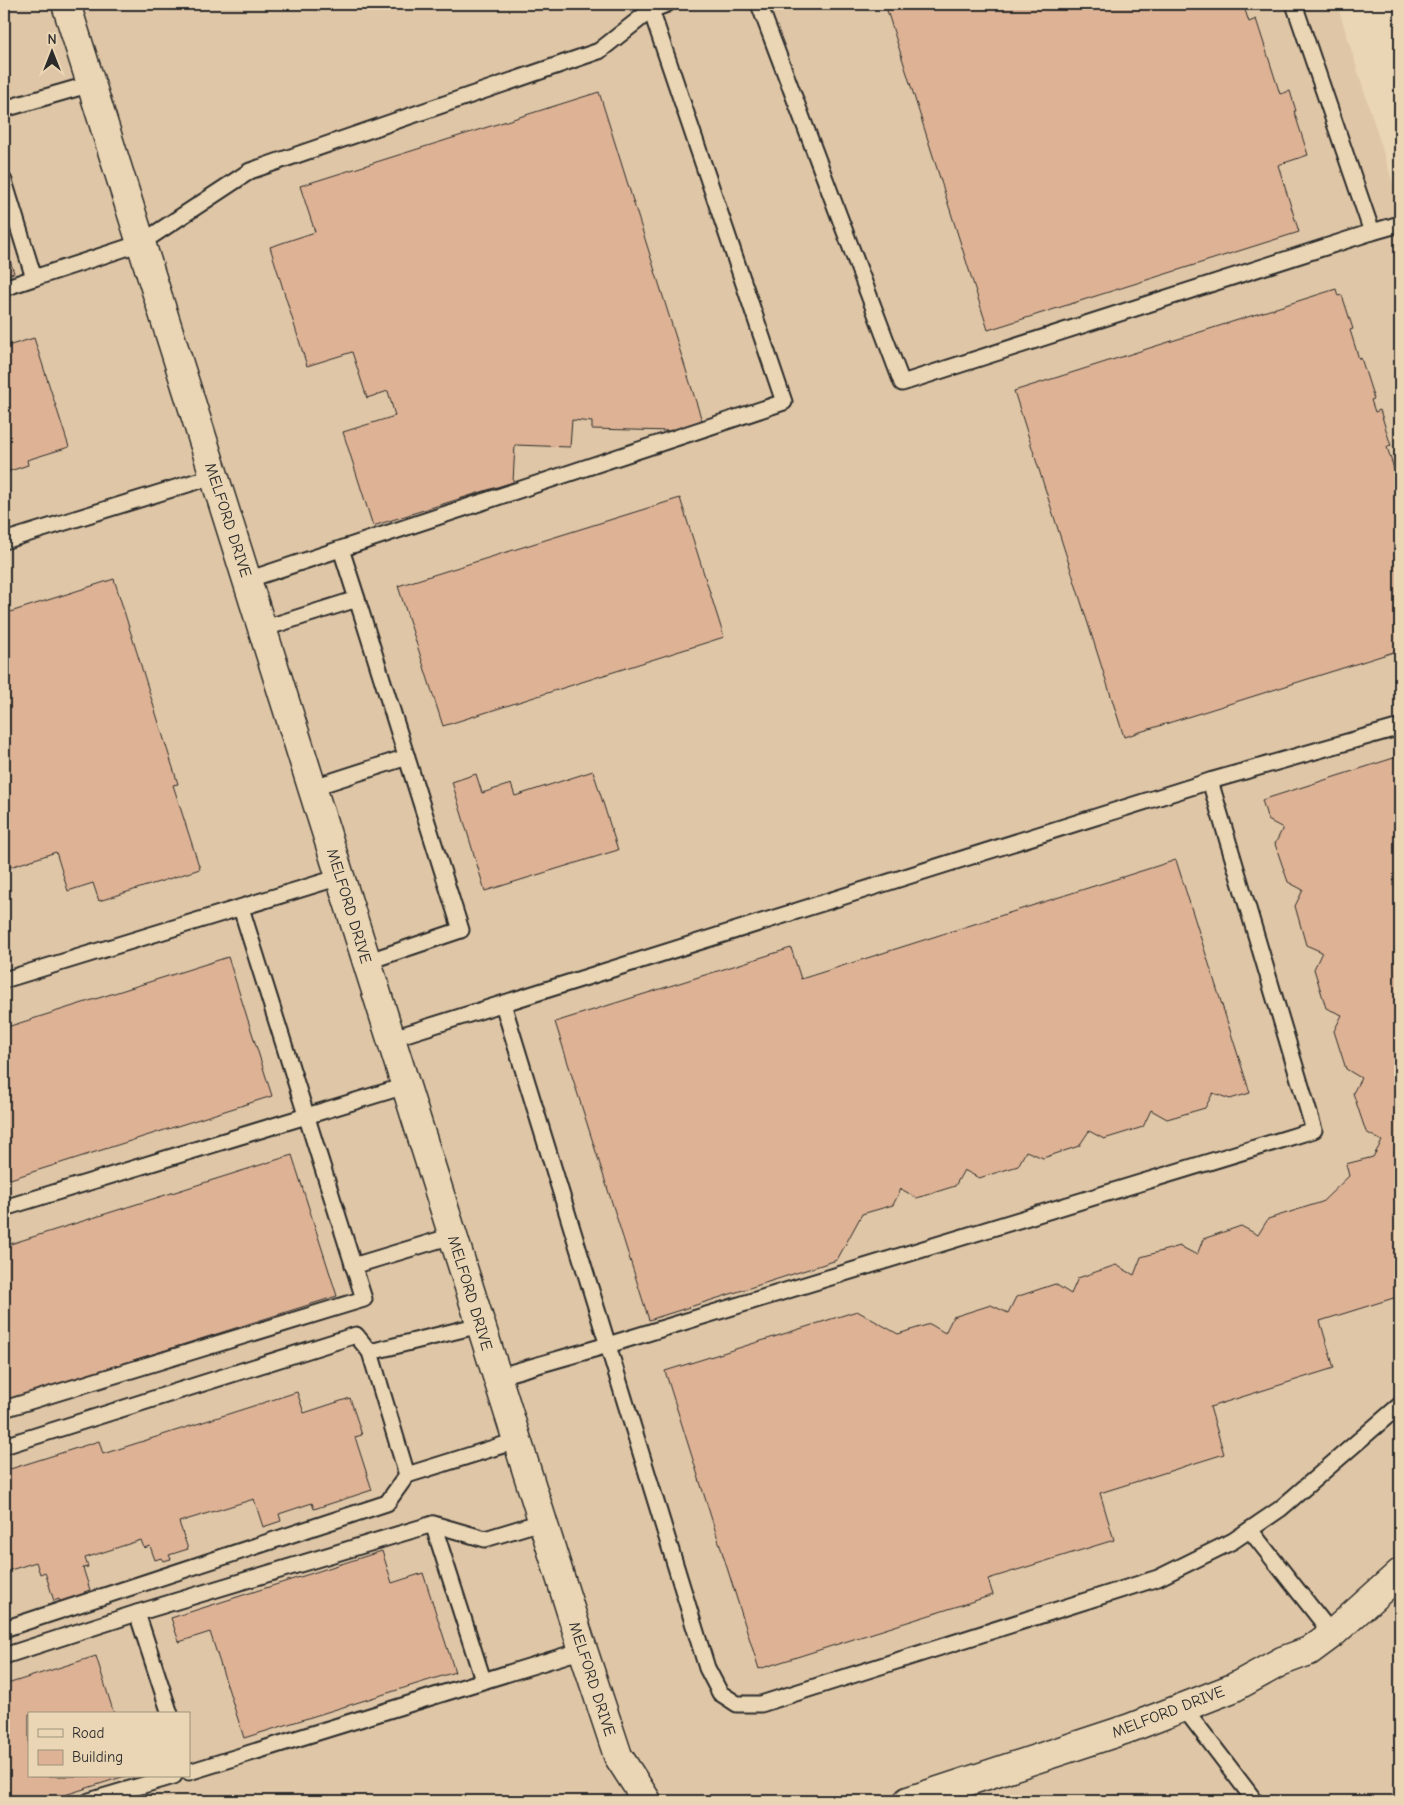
<svg xmlns="http://www.w3.org/2000/svg" width="1404" height="1805" font-family="'Comic Neue',sans-serif">
	<style>
		.built { fill: #dfc6a6; fill-rule: evenodd }
		.building { fill: #deb395; stroke: #2b2b2b }
		.lines { fill: none; stroke-linecap: round; stroke-linejoin: round }
		.lane-casing { stroke: #2b2b2b; stroke-width: 19 }
		.secondary-casing { stroke: #2b2b2b; stroke-width: 31 }
		.lane { stroke: #ead6b4; stroke-width: 15 }
		.secondary { stroke: #ead6b4; stroke-width: 28 }
		.labels { text-anchor: middle; dominant-baseline: central; stroke-width: 4; stroke-linejoin: round; paint-order: stroke }
		.street-label { font-size: 16px; fill: #2b2b2b; stroke: #ead6b4 }
	</style>
	<rect width="100%" height="100%" fill="#ead6b4"/>
	<filter id="ink" filterUnits="userSpaceOnUse"><feTurbulence type="fractalNoise" baseFrequency=".02" numOctaves="2"/><feDisplacementMap in="SourceGraphic" scale="10" xChannelSelector="R" yChannelSelector="G"/><feConvolveMatrix kernelMatrix="1 2 1 2 8 2 1 2 1" color-interpolation-filters="sRGB"/></filter>
	<g filter="url(#ink)">
		<!-- built -->
		<path class="built" d="M4 4H1337L1400 206V1801H4ZM29 1714H189V1776H29Z"/>
		<!-- building -->
		<g class="building">
			<polygon points="885,4 1243,4 1249,22 1256,19 1280,94 1290,91 1296,111 1294,111 1308,155 1278,165 1299,232 988,330"/>
			<polygon points="599,92 702,421 672,431 592,429 592,422 572,420 570,447 515,445 513,482 373,526 343,432 395,416 388,391 367,398 352,352 307,366 270,247 315,232 300,186"/>
			<polygon points="4,242 14,273 4,276"/>
			<polygon points="1336,289 1338,296 1342,295 1353,329 1350,330 1359,359 1361,358 1374,399 1371,400 1375,412 1380,410 1391,446 1387,447 1396,475 1399,474 1400,479 1400,650 1124,737 1014,391"/>
			<polygon points="34,338 69,447 27,460 28,465 4,473 4,347"/>
			<polygon points="680,498 724,637 443,726 398,586"/>
			<polygon points="114,579 178,784 173,785 200,869 99,901 93,883 68,891 56,852 4,869 4,614"/>
			<polygon points="1400,756 1400,1296 1320,1321 1334,1368 1210,1407 1224,1454 1100,1493 1114,1540 988,1579 993,1595 759,1669 665,1371 857,1311 898,1334 930,1324 945,1333 953,1317 991,1305 1008,1313 1016,1297 1055,1284 1071,1294 1078,1278 1116,1265 1134,1275 1141,1257 1180,1246 1197,1255 1203,1239 1241,1226 1258,1235 1268,1219 1322,1202 1349,1176 1346,1164 1373,1157 1382,1141 1366,1132 1353,1093 1361,1078 1346,1069 1334,1031 1342,1015 1326,1008 1314,969 1322,952 1306,945 1295,906 1303,890 1288,882 1275,844 1283,828 1268,820 1262,800"/>
			<polygon points="593,771 618,850 485,891 452,782 476,774 482,793 511,784 515,796"/>
			<polygon points="1176,860 1250,1093 1230,1099 1213,1093 1205,1108 1167,1119 1151,1110 1143,1127 1104,1139 1089,1131 1079,1146 1043,1158 1026,1151 1018,1166 979,1178 964,1170 955,1186 917,1198 901,1189 893,1205 862,1214 837,1260 649,1320 555,1022 791,948 801,979"/>
			<polygon points="228,957 272,1096 4,1181 4,1028"/>
			<polygon points="292,1155 337,1296 4,1401 4,1246"/>
			<polygon points="297,1392 304,1413 350,1398 362,1435 355,1437 372,1490 314,1509 312,1503 279,1514 281,1521 263,1527 254,1499 179,1522 188,1549 169,1555 171,1559 163,1561 161,1558 155,1560 150,1546 144,1548 141,1540 85,1558 88,1567 83,1568 90,1590 84,1592 86,1598 61,1606 59,1599 54,1601 45,1572 40,1574 36,1562 4,1572 4,1471 99,1441 103,1454"/>
			<polygon points="382,1551 392,1583 423,1573 455,1672 244,1738 210,1632 179,1642 171,1618"/>
			<polygon points="96,1656 114,1714 29,1714 29,1776 125,1776 46,1801 4,1801 4,1685"/>
		</g>
		<g class="lines">
			<defs>
				<g id="lane">
					<polyline points="759,4 902,383 1372,232"/>
					<polyline points="1294,4 1372,232 1400,224"/>
					<polyline points="4,109 91,84"/>
					<polyline points="4,181 34,278 4,288"/>
					<polyline points="34,278 141,243 250,171 599,51 651,10 667,4"/>
					<polyline points="4,541 214,476"/>
					<polyline points="341,549 357,599"/>
					<polyline points="247,580 784,402 651,10"/>
					<polyline points="262,629 357,599 461,930 366,962"/>
					<polyline points="311,788 407,757"/>
					<polyline points="4,980 340,877"/>
					<polyline points="503,1004 707,1668 720,1693 737,1704 761,1704 1158,1578 1233,1541 1280,1509 1400,1405"/>
					<polyline points="390,1039 1210,781 1400,727"/>
					<polyline points="4,1208 405,1086"/>
					<polyline points="353,1266 452,1236"/>
					<polyline points="480,1325 370,1352 407,1475 516,1441"/>
					<polyline points="496,1377 608,1345 1314,1130 1210,781"/>
					<polyline points="4,1409 364,1299 241,908"/>
					<polyline points="4,1446 356,1335 370,1352"/>
					<polyline points="433,1524 483,1680"/>
					<polyline points="1250,1530 1332,1634"/>
					<polyline points="137,1613 170,1714"/>
					<polyline points="4,1629 387,1503 407,1475"/>
					<polyline points="4,1656 137,1613 433,1524 485,1539 541,1522"/>
					<polyline points="1184,1708 1255,1801"/>
					<polyline points="189,1772 583,1650"/>
					<polyline points="89,1801 174,1776"/>
				</g>
				<g id="secondary">
					<polyline points="66,4 583,1650 618,1756 647,1801"/>
					<polyline points="908,1801 1130,1728 1233,1688 1282,1661 1309,1651 1332,1634 1400,1573"/>
				</g>
			</defs>
			<!-- lane casing -->
			<use href="#lane" class="lane-casing"/>
			<!-- secondary casing -->
			<use href="#secondary" class="secondary-casing"/>
			<!-- lane -->
			<use href="#lane" class="lane"/>
			<!-- secondary -->
			<use href="#secondary" class="secondary"/>
		</g>
	</g>
	<g class="labels">
		<!-- street labels -->
		<g class="street-label">
			<text transform="translate(228 520) rotate(72)">MELFORD DRIVE</text>
			<text transform="translate(349 906) rotate(73)">MELFORD DRIVE</text>
			<text transform="translate(470 1293) rotate(73)">MELFORD DRIVE</text>
			<text transform="translate(592 1679) rotate(72)">MELFORD DRIVE</text>
			<text transform="translate(1168 1712) rotate(-21)">MELFORD DRIVE</text>
		</g>
	</g>
	<!-- margin -->
	<rect width="1404" height="1805" fill="none" stroke="#ead6b4" stroke-width="20"/>
	<rect x="10" y="10" width="1384" height="1785" fill="none" stroke="#2b2b2b" stroke-width="2" filter="url(#ink)"/>
	<!-- legend -->
	<rect x="28" y="1712" width="162" height="65" fill="#ead6b4" stroke="#9e927d"/>
	<rect x="38" y="1729" width="25" height="8" fill="#ead6b4" stroke="#9e927d"/>
	<text x="72" y="1738" font-size="15" fill="#2b2b2b">Road</text>
	<rect x="38" y="1750" width="25" height="15" fill="#deb395" stroke="#9e927d"/>
	<text x="72" y="1762" font-size="15" fill="#2b2b2b">Building</text>
	<!-- north arrow -->
	<g transform="translate(52 52)" stroke="#ead6b4" stroke-width="4" paint-order="stroke">
	<path d="M0-4L9 19L0 12L-9 19Z" fill="#2b2b2b"/>
	<text y="-8" font-size="14" font-weight="bold" text-anchor="middle" fill="#2b2b2b">N</text>
	</g>
</svg>
